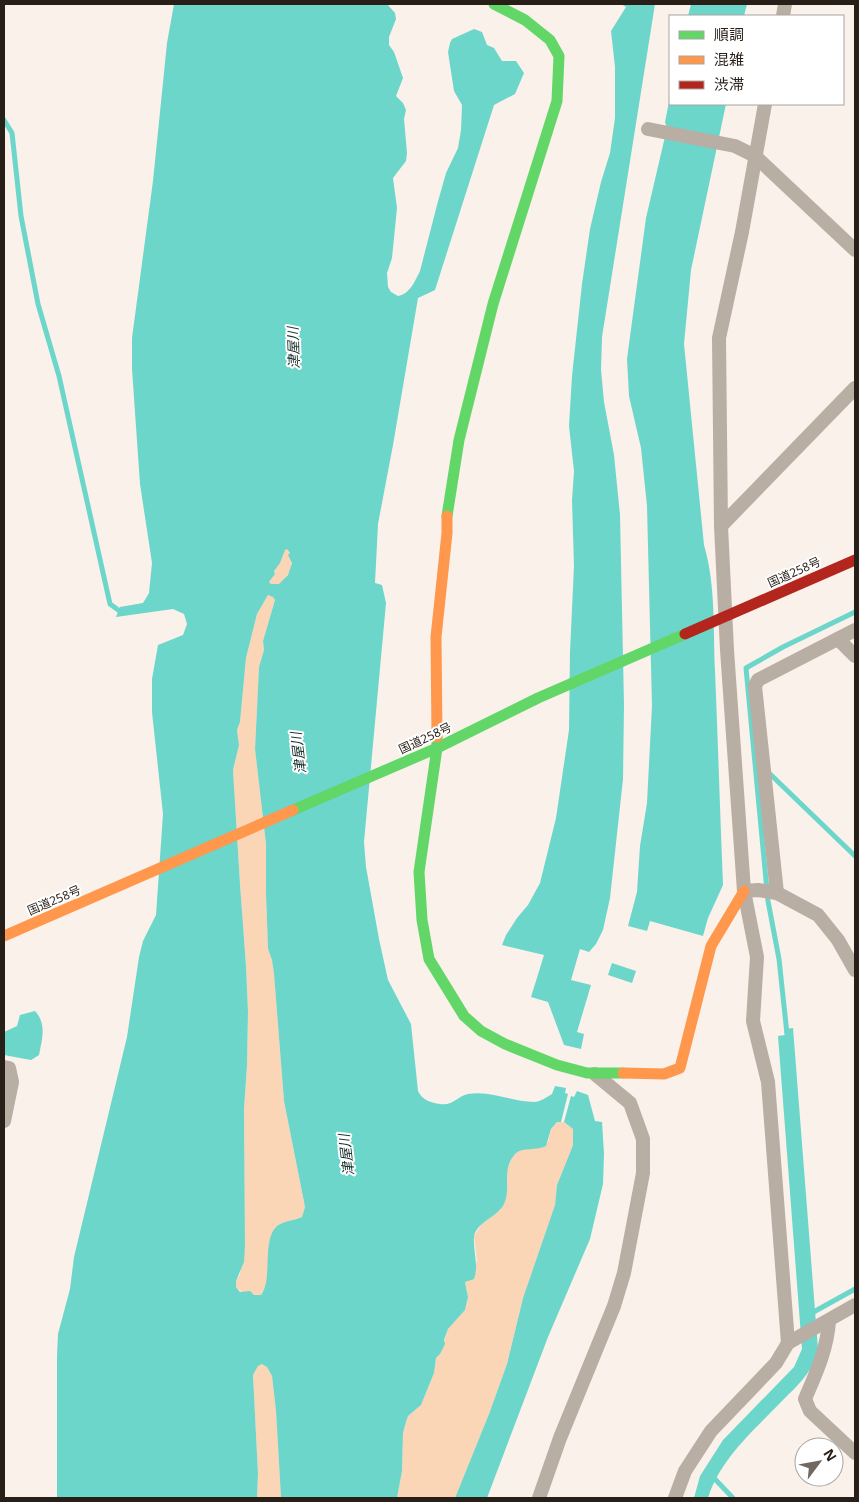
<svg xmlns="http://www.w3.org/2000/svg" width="859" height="1502" font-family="'Noto Sans','Noto Sans JP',sans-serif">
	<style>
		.green { fill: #fad6b7 }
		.water { fill: #6cd6ca; fill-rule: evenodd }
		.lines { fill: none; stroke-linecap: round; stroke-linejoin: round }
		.stream { stroke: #6cd6ca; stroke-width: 5 }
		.street { stroke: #b9aea4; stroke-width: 14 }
		.fast { stroke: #63d668; stroke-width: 11 }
		.slow { stroke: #ff974d; stroke-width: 11 }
		.jam { stroke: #b3261e; stroke-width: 11 }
		.labels { text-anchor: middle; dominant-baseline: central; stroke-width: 4; stroke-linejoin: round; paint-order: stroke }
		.street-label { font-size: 12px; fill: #281f18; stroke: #fff }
		.water-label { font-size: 14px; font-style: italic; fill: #18302d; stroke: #fff }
	</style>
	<rect width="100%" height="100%" fill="#f9f1ea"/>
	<!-- green -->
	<g class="green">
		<path d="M285 549H287C296 560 291 576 279 584H271L269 582 275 574 274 571Z"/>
		<path d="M268 595 273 596 275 600 263 641 264 650 259 667 255 749 266 844V894L268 949 272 960 274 974 284 1101 305 1207 302 1217 279 1224 266 1286 261 1295C252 1295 242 1294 236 1287V1281L240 1274 245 1245 244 1109 247 1066 248 1012 246 966 240 884 233 770 239 745 237 730 240 722 246 658 257 614Z"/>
		<path d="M557 1122H564L573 1129V1145L557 1185 555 1205 523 1298 507 1364 489 1414 455 1498H397L402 1471 403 1433 406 1422 408 1416 421 1405 434 1373 436 1358 440 1354 448 1329 465 1310 468 1297 465 1281 477 1261 474 1236 481 1225 501 1209C504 1193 504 1163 517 1152 524 1146 539 1145 548 1142L551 1129Z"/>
		<polygon points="262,1364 267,1366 272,1376 276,1411 281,1498 257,1498 258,1474 253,1375 258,1366"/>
	</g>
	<!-- water -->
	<g class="water">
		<path d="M174 4H387L395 13 396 19 389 37V45L394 52 403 78 396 96 403 103 406 110 404 119 407 153 406 161 393 178 397 208 392 258 387 273 388 287 391 292 398 296C410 294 415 281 420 271L437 205 446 173 458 148 461 130 462 105 454 91 448 52 450 43 452 39 474 29 482 32 487 45 494 48 502 61H516L524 73 515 94 494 105 435 290 418 298 393 445 378 524 375 583 382 585 386 603 364 842 366 867 379 939 388 980 411 1024 418 1091C422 1100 431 1103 440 1104 453 1106 458 1096 468 1094 491 1090 512 1102 534 1102 540 1102 547 1097 552 1094L555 1086 566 1088 565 1093 568 1094 561 1122H557L551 1129 546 1146C537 1151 523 1147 516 1153 500 1170 512 1187 504 1204 498 1217 476 1222 474 1237 473 1252 479 1265 474 1279L465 1282 468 1297 465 1310 448 1329 444 1340 445 1344 440 1354 436 1358 434 1373 421 1405 408 1416 406 1422 403 1433 402 1471 397 1498H281L276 1411 272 1376 267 1367 262 1364 258 1366 253 1375 258 1474 257 1498H57V1356L58 1334 70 1289 74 1257 127 1037 139 957 143 941 156 915 163 814 152 712V679L158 645 183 635 187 624 184 614 173 609 116 617 120 607 143 603 149 593 152 563 140 484 132 369V338L153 181 167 43ZM287 549 290 553 288 555 292 563 288 575 279 584H271L269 582 275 574 274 571 280 563 285 550ZM268 595 273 597 275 600 263 641 264 650 259 667 255 749 266 844V894L268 949 272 960 274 974 284 1101 305 1207 302 1217C295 1220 286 1221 280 1224 260 1235 274 1278 261 1295H254L250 1291 240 1292 236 1287V1281L244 1262 245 1245 244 1109 247 1066 248 1012 246 966 240 884 233 770 239 745 237 730 240 722 246 658 257 614Z"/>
		<polygon points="621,4 655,4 602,337 601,370 604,402 614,455 620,515 624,705 623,779 610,898 603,930 596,944 589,952 580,949 571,980 591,985 577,1032 584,1034 581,1049 564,1045 548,1002 531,997 544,955 502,945 506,935 517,918 528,905 540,883 556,818 569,730 570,652 574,566 572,500 574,471 569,426 572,376 582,284 590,229 601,182 610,153 615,118 615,67 611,31 626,7"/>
		<polygon points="691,4 747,4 744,16 688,16"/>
		<path d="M670 97V104H726L691 270 684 344 704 545C716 586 713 629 715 671 718 742 720 813 723 885L708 918 703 936 650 921 647 931 628 926 637 892 640 846 647 803 652 706 647 506 641 448 629 396 627 359 646 218 667 128 665 122Z"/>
		<polygon points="612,963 636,971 632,983 608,975"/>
		<path d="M35 1011C47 1024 42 1039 39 1055L31 1060 4 1055V1032L17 1026 20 1015Z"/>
		<path d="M793 1028 818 1349C814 1371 797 1386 782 1401 754 1430 720 1459 708 1498H694L700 1476 723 1440 794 1367 802 1349 778 1036 785 1035 784 1029Z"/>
		<polygon points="577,1091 588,1095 595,1121 602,1122 604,1154 603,1184 590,1239 548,1337 487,1498 455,1498 489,1414 507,1364 523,1298 555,1205 557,1185 573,1145 573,1129 564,1122 571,1096 574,1097"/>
	</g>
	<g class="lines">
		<!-- stream -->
		<g class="stream">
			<polyline points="4,120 12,133 21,216 38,304 59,376 110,604 121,612 125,611"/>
			<polyline points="769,773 855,856"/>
			<polyline points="787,1034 779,959 768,901 746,668 783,647 855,612"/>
			<polyline points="810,1314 855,1289"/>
			<polyline points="711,1475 733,1498"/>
		</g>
		<!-- street -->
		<g class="street">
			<polyline points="783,16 785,4"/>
			<polyline points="765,104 742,232 719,338 721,526 727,650 744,891 757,957 753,1021 768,1082 788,1343"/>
			<polyline points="648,129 735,146 755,156 855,250"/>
			<polyline points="721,526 855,388"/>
			<polyline points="838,639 855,656"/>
			<polyline points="744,891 758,890 777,893 818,915 838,940 855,970"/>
			<polyline points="777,893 755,686 758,680 855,630"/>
			<polyline points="4,1067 9,1068 12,1082 4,1121"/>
			<path d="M829 1321C827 1350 816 1373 805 1399L810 1411 855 1453"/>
			<polyline points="539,1498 560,1438 614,1306 624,1273 643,1173 643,1139 630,1103 595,1074"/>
			<polyline points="675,1498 685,1471 711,1431 776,1363 788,1343 855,1305"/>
		</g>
		<!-- fast -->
		<g class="fast">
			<polyline points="447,516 459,440 493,304 557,101 559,56 550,40 525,20 494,4"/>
			<polyline points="437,737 437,748 419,872 422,920 429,959 464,1016 481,1031 505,1044 557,1065 587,1073 623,1073"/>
			<polyline points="293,810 437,748 538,698 685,634"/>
		</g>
		<!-- slow -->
		<g class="slow">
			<polyline points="437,737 436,637 447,533 447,516"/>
			<polyline points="4,936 293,810"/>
			<polyline points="623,1073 664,1074 680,1068 711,946 744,891"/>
		</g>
		<!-- jam -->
		<polyline class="jam" points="685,634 855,560"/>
	</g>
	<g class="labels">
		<!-- street labels -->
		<g class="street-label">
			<text transform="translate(794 572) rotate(-24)">国道258号</text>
			<text transform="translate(425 738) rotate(-25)">国道258号</text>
			<text transform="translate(54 900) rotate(-23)">国道258号</text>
		</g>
		<!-- water labels -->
		<g class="water-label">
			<text transform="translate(293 348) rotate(-92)">津屋川</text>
			<text transform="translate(298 753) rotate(-97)">津屋川</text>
			<text transform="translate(346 1155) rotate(-97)">津屋川</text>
		</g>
	</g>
	<!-- border -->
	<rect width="859" height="1502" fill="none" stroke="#281f18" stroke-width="10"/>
	<!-- legend -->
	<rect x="669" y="15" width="175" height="90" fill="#ffffff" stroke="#a9a5a3"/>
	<rect x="679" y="31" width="25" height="8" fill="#63d668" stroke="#a9a5a3"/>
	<text x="714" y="40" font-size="15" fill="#281f18">順調</text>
	<rect x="679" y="56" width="25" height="8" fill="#ff974d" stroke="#a9a5a3"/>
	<text x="714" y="65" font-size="15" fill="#281f18">混雑</text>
	<rect x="679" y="81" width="25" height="8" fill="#b3261e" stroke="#a9a5a3"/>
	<text x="714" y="90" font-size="15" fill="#281f18">渋滞</text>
	<!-- north arrow -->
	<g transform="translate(819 1462) rotate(58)"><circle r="24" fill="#ffffff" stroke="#a9a5a3"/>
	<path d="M0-4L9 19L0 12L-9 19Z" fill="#716862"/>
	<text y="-8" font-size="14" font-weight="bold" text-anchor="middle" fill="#281f18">N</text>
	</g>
</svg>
